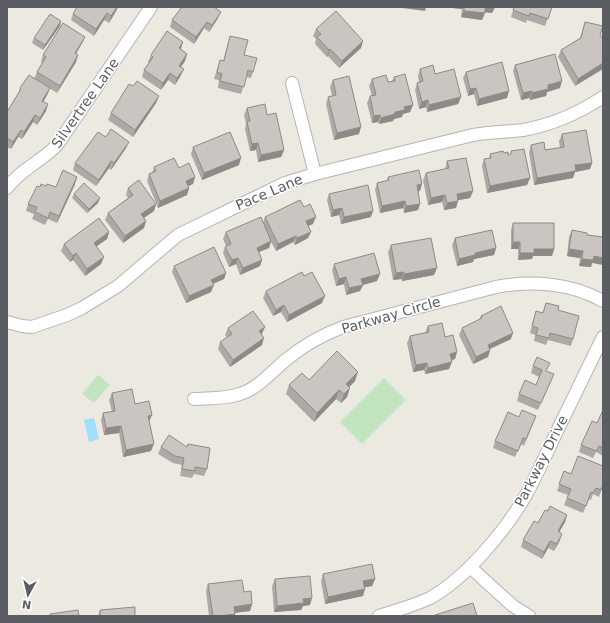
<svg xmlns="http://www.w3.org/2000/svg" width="610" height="623" font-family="'DejaVu Sans',sans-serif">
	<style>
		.green { fill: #c2e4be }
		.water { fill: #a1defd }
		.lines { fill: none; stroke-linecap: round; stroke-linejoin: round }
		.minor-casing { stroke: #b2b5b9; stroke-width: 14 }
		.minor { stroke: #fff; stroke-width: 12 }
		.wall { fill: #aea9a6 }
		.shaded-wall { fill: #8d8a87 }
		.building { fill: #cac5c1; stroke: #8d8a87 }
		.labels { text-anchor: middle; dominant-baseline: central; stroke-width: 3; stroke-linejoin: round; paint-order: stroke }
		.street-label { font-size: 14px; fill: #5a5e62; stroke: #fff }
	</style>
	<rect width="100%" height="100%" fill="#ece9e1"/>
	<!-- green -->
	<g class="green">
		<polygon points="98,375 110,385 94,403 82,394"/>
		<polygon points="384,378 406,400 362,444 340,422"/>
	</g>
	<!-- water -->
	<polygon class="water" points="94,418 99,439 89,442 84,420"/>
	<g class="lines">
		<defs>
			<g id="minor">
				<polyline points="292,83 315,174"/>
				<path d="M7 188C22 168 41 162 57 145L151 7"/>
				<path d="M7 322 22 326 32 327 67 315 82 308 118 286 178 235 285 183 315 174 473 135C490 132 506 132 523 130 551 125 579 113 603 97"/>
				<path d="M194 399C210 398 226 399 240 394 259 388 272 371 287 359 304 345 322 335 343 327L496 287C531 280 571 283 603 301"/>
				<polyline points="470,567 513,606 529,616"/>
				<path d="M379 616C396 610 414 606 430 598 466 578 506 530 526 495 538 473 548 450 559 427 574 397 588 367 603 337"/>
			</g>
		</defs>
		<!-- minor casing -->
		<use href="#minor" class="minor-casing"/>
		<!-- minor -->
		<use href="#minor" class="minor"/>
	</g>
	<!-- wall -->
	<g class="wall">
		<polygon points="77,7 118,7 116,11 109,23 104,20 94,36 71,20 73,14"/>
		<polygon points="443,7 495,7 492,13 485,12 482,20 461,17 462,9"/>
		<polygon points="514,7 552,7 545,26 527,20 526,23 511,17"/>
		<polygon points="218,18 209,32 204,28 194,44 170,27 172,20"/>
		<polygon points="61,21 60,26 43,50 32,43 34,38"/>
		<polygon points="585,22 603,26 575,86 558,57 561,50 580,38"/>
		<polygon points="316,29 361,48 339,68 328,56 327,57 315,44 316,39 313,36"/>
		<polygon points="230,36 244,55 253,72 251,78 246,77 241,94 218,88 219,80 214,79 220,60 223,61 228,43"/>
		<polygon points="85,37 82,43 76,54 76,62 57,93 41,83 50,88 47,95 44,101 46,111 37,125 33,122 22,139 18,137 11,149 7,147 7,112 18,94 20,88 34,79 37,72 42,63 41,62 43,55"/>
		<polygon points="181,49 187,54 185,61 181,67 181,75 175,85 168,80 161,90 142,77 144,70 149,63 148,62 151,55"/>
		<polygon points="515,65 560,88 547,92 546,96 530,100 529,98 521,100 513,71"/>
		<polygon points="420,69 435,74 461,97 458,104 427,112 426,107 419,109 415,90 417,83 419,82 418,76"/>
		<polygon points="466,72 507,98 477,106 474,94 468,96 463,78"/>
		<polygon points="394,77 413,105 410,112 403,114 402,117 394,119 393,121 379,124 378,122 372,123 367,103 370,96 372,96 369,86 372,79 388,82 392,81"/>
		<polygon points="333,80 359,134 334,140 326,104 328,97 332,96 330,87"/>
		<polygon points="133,86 159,96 156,103 133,137 108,120 111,113"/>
		<polygon points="247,108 267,115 284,150 281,157 258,162 256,150 250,151 245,129 246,124 244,115"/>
		<polygon points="562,134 592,163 590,169 575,172 573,178 534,185 529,152 531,145 545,150 560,148 559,141"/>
		<polygon points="106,137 126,148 111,170 109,168 96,186 73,170 75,163"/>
		<polygon points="193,147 239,165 202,180 191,154"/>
		<polygon points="511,151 530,178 527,185 487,193 482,166 484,159 489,159 490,154 504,153 508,155 510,155"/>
		<polygon points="447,161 473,191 470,198 458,200 456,208 444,210 442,202 428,205 423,180 426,173 445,169"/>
		<polygon points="154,167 179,168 195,177 193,184 188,186 189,188 187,195 158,208 147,181 149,174 152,173"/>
		<polygon points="388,177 420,191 418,191 420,204 418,210 404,213 403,208 380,213 375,190 377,183 387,181"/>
		<polygon points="75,184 57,223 48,219 45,225 32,219 34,214 26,211 28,204 40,187 56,187"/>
		<polygon points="128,188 156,204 154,211 144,218 146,221 144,228 123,243 105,220 108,213 128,198 126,195"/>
		<polygon points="74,194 98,203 87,213 72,198"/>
		<polygon points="329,194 371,217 341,224 339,215 331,217 327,200"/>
		<polygon points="304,207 313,224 308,226 308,238 295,245 293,242 276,251 271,242 269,248 259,252 262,260 260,266 240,275 236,264 229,267 223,253 225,247 226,246 223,239 226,232 263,223 265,217"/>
		<polygon points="513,223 554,249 552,256 533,256 532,259 518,260 518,249 511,249 511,230"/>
		<polygon points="572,230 587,235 592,263 591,267 579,266 580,258 567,256 569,237"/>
		<polygon points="109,232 107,239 96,247 101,264 85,276 73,260 70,262 61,251 64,244"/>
		<polygon points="455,238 496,248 494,255 474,259 473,262 457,266 452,245"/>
		<polygon points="391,245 434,275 402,281 401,279 393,280 388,252"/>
		<polygon points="334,264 377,281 363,285 360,291 346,295 344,284 336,286 332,270"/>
		<polygon points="174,266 226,273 224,279 213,284 211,292 186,303 172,272"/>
		<polygon points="304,276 322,303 287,322 281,312 273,316 263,298 266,291"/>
		<polygon points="546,303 558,310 573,339 571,346 548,340 546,345 534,341 535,335 530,333 534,318 536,311 543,313"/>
		<polygon points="481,316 511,339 490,349 490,350 488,357 473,364 459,335 462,328 479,320"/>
		<polygon points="428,326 445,337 457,352 455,359 451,360 449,369 425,374 424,370 413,372 407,343 410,336 425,333"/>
		<polygon points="228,328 262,334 262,345 230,367 218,349 220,342 227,337 225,335"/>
		<polygon points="533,366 554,374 538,410 517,401 519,394 536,385 539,377 531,373"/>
		<polygon points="309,380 355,381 349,387 347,397 341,403 336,399 314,422 286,394 289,385"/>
		<polygon points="112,393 135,404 149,422 151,451 123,457 119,433 104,435 101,420 103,413 112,412 109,400"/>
		<polygon points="603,410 603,456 596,452 593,458 579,452 581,445 597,423"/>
		<polygon points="536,416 524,446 521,444 515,457 493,448 495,441"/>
		<polygon points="161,447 207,469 204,476 194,474 192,478 180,476 182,465 173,463 158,454"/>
		<polygon points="564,471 603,486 599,497 593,494 591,500 589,499 583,513 564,505 568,495 557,491"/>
		<polygon points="548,511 567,515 565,522 559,532 560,540 554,551 548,548 542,559 521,547 523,540"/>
		<polygon points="323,574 375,579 372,586 365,587 363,596 325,604 321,581"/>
		<polygon points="275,579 310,605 303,606 301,610 274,612 272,586"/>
		<polygon points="208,584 244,592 252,604 250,611 235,613 234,616 209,616 206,591"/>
		<polygon points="100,610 135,616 98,616"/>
	</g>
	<!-- shaded-wall -->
	<g class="shaded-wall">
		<polygon points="117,7 118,7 116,11 109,23 111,16"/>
		<polygon points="395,7 426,7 425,11"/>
		<polygon points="443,7 463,7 462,9"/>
		<polygon points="485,7 495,7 492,13 483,12"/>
		<polygon points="464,11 485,13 482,20 461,17"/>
		<polygon points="221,12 218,18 209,32 212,25"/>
		<polygon points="107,13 104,20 94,36 96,29"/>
		<polygon points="61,21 60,26 43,50 45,45"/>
		<polygon points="207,22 204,28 194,44 196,37"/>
		<polygon points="85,37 82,43 72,60 75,53"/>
		<polygon points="363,41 361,48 339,68 342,61"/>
		<polygon points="183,42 181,49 177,55 179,48"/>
		<polygon points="330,49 328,56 327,57 329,50"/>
		<polygon points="187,54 185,61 177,72 179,66"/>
		<polygon points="78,55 76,62 57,93 60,86"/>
		<polygon points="603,63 603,69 575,86 578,79"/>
		<polygon points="184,69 181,75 175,85 177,78"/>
		<polygon points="170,73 168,80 161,90 163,83"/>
		<polygon points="562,81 560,88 547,92 546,96 530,100 532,93 548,85"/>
		<polygon points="50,88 47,95 40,107 42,101"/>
		<polygon points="476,88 474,94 468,96 470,89"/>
		<polygon points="509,91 507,98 477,106 479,99"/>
		<polygon points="532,91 529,98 521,100 523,93"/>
		<polygon points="159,96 156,103 133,137 135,130"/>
		<polygon points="461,97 458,104 427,112 429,105"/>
		<polygon points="428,100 426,107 419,109 422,102"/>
		<polygon points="48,104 46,111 37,125 40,118"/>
		<polygon points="413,105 410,112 403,114 402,117 394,119 393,121 379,124 381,118 395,112 404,107"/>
		<polygon points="35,115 33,122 22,139 24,132"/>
		<polygon points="380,115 378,122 372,123 374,116"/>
		<polygon points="361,127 359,134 334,140 337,133"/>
		<polygon points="21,130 18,137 11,149 13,142"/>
		<polygon points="129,142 126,148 111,170 114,163"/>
		<polygon points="258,143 256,150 250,151 252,144"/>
		<polygon points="284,150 281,157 258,162 261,155"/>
		<polygon points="241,158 239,165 202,180 204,173"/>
		<polygon points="111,161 109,168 96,186 99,180"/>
		<polygon points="592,163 590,169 575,172 573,178 534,185 537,178 575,165"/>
		<polygon points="77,177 75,184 57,223 59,216"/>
		<polygon points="195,177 193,184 184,188 186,181"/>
		<polygon points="530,178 527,185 487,193 490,186"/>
		<polygon points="422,184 420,191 414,192 417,185"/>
		<polygon points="189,188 187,195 158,208 160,201"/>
		<polygon points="473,191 470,198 454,201 457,194"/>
		<polygon points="445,195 442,202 428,205 431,198"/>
		<polygon points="100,198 98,203 87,213 89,209"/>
		<polygon points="405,201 403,208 380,213 382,206"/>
		<polygon points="458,201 456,208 444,210 447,203"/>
		<polygon points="156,204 154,211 139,221 141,214"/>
		<polygon points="420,204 418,210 404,213 406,206"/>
		<polygon points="342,208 339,215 331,217 333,210"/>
		<polygon points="373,211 371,217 341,224 344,217"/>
		<polygon points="316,217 313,224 304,228 306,221"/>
		<polygon points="146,221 144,228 123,243 125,236"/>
		<polygon points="109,232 107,239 91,250 94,243"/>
		<polygon points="311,232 308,238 295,245 297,238"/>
		<polygon points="296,236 293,242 276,251 278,244"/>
		<polygon points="271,241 269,248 254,254 257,248"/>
		<polygon points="513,242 520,242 518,249 511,249"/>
		<polygon points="496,248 494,255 474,259 473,262 457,266 459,259 475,253"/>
		<polygon points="534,249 554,249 552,256 533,256 532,259 518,260 520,253"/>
		<polygon points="569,249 583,251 580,258 567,256"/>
		<polygon points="76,253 73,260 70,262 73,256"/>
		<polygon points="594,256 603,258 603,265 592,263 591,267 579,266 582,259"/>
		<polygon points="104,257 101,264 85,276 87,269"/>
		<polygon points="238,258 236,264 229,267 232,260"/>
		<polygon points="262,260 260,266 240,275 243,268"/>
		<polygon points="437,268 434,275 402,281 404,274"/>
		<polygon points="404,272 401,279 393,280 396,273"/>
		<polygon points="226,273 224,279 208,286 211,280"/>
		<polygon points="380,274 377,281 363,285 360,291 346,295 349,288 361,279"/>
		<polygon points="346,277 344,284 336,286 339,279"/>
		<polygon points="214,285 211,292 186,303 189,296"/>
		<polygon points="325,296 322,303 287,322 289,315"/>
		<polygon points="284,305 281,312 273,316 276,310"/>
		<polygon points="265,327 262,334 257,338 259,331"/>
		<polygon points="513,333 511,339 485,351 488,345"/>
		<polygon points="264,338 262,345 230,367 233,360"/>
		<polygon points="490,350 488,357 473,364 476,357"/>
		<polygon points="457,352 455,359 448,361 450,354"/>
		<polygon points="452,362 449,369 425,374 428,368"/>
		<polygon points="427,363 424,370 413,372 416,365"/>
		<polygon points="358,372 355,381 343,393 346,384"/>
		<polygon points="350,388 347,397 341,403 344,394"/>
		<polygon points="339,390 336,399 314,422 317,413"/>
		<polygon points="152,415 149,422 148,416"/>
		<polygon points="121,426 119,433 104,435 106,428"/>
		<polygon points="154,444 151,451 123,457 126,450"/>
		<polygon points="567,515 565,522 556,538 558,531"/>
		<polygon points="562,534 560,540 554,551 557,544"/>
		<polygon points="550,541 548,548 542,559 544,552"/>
		<polygon points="375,579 372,586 361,588 363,581"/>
		<polygon points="365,589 363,596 325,604 328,597"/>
		<polygon points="312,598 310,605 303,606 301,610 274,612 277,606 303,599"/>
		<polygon points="252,604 250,611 231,613 234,607"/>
		<polygon points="235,614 234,616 218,616"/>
	</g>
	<!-- building -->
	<g class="building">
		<polygon points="77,7 117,7 111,16 107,13 96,29 73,14"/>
		<polygon points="182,7 214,7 221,12 212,25 207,22 196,37 172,20"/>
		<polygon points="464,7 485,7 485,13 464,11"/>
		<polygon points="514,7 552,7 548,19 530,13 529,16 513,10"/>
		<polygon points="336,11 363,41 342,61 330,49 329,50 317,37 321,34 316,29"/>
		<polygon points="50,14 61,21 45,45 34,38"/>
		<polygon points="585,22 603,26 600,35 603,39 603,63 578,79 561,50 581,38"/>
		<polygon points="63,23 85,37 75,53 78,55 60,86 37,72 46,57 43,55"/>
		<polygon points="167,31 183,42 179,48 187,54 179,66 184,69 177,78 170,73 163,83 144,70 153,57 151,55"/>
		<polygon points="230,36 248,40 244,55 257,58 253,72 248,70 244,87 220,81 222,74 217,72 220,60 224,61"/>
		<polygon points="555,54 562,81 548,85 548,89 532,93 532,91 523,93 515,65"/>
		<polygon points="502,62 509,91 479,99 476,88 470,89 466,72"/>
		<polygon points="433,65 435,74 454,69 461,97 429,105 428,100 422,102 417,83 423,81 420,69"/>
		<polygon points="405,74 413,105 404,107 405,110 395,112 395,114 381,118 380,115 374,116 370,96 376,95 372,79 386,75 388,82 395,81 394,77"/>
		<polygon points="29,75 50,88 42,101 48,104 40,118 35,115 24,132 21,130 13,142 7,138 7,112 21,89 20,88"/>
		<polygon points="349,76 361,127 337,133 328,97 336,95 333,80"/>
		<polygon points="137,81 159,96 135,130 111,113 129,84 133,86"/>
		<polygon points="265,104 267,115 276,113 284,150 261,155 258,143 252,144 247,122 250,121 247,108"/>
		<polygon points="111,129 129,142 114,163 111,161 99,180 75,163 98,132 106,137"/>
		<polygon points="586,130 592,163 575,165 576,171 537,178 531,145 544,142 545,150 564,147 562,134"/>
		<polygon points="230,132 241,158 204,173 193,147"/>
		<polygon points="524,149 530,178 490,186 484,159 491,158 490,154 503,151 504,153 508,152 508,155 511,154 511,151"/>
		<polygon points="174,158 179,168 189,163 195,177 186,181 189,188 160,201 149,174 156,171 154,167"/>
		<polygon points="466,158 473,191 457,194 458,201 447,203 445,195 431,198 426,173 449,168 447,161"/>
		<polygon points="63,170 77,177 59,216 50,212 48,218 35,212 37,207 28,204 37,186 40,187 41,184 46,186 47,184 56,187"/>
		<polygon points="419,170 422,184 417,185 420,204 406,206 405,201 382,206 377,183 389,180 388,177"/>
		<polygon points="139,180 156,204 141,214 146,221 125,236 108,213 133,195 128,188"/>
		<polygon points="84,183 100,198 89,209 74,194"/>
		<polygon points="368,185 373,211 344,217 342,208 333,210 329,194"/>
		<polygon points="300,200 304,207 310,204 316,217 306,221 311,232 297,238 296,236 278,244 265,217"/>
		<polygon points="261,217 271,241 257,248 262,260 243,268 238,258 232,260 225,247 231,244 226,232"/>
		<polygon points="99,218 109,232 94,243 104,257 87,269 76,253 73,256 64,244"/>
		<polygon points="513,223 554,223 554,249 534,249 534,253 520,253 520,242 513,242"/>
		<polygon points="492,230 496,248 475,253 475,255 459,259 455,238"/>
		<polygon points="572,230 587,233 587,235 603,237 603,258 594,256 593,260 582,259 583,251 569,249"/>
		<polygon points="431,238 437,268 404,274 404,272 396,273 391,245"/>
		<polygon points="214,247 226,273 211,280 214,285 189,296 174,266"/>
		<polygon points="374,253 380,274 361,279 363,285 349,288 346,277 339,279 334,264"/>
		<polygon points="302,272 304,276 312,272 325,296 289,315 284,305 276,310 266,291"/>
		<polygon points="546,303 559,306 558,310 579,316 573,339 550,333 549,338 536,335 538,328 532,326 536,311 543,313"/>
		<polygon points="501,306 513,333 488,345 490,350 476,357 462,328 482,318 481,316"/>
		<polygon points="253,311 265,327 259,331 264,338 233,360 220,342 232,334 228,328"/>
		<polygon points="442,323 445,337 453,335 457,352 450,354 452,362 428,368 427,363 416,365 410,336 429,332 428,326"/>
		<polygon points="337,351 358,372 346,384 350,388 344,394 339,390 317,413 289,385 302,373 309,380"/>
		<polygon points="537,357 550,363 546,371 554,374 541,403 519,394 525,380 536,385 542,370 533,366"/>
		<polygon points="132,389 135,404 149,401 152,415 148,416 154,444 126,450 121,426 106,428 103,413 115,411 112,393"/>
		<polygon points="522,410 536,416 526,439 523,438 518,451 495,441 508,412 519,417"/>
		<polygon points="603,410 603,448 599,446 596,451 581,445 592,421 597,423"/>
		<polygon points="169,435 187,447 188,444 210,448 207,469 195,467 195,471 182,469 184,458 175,456 161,447"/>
		<polygon points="578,456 603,466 603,485 601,490 596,488 593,493 591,492 586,506 567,498 571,489 559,484 564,471 571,474"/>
		<polygon points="550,506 567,515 558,531 562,534 557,544 550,541 544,552 523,540 534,521 538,523 545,510 548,511"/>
		<polygon points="372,564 375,579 363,581 365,589 328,597 323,574"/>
		<polygon points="310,576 312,598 303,599 304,603 277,606 275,579"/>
		<polygon points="242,580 244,592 251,591 252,604 234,607 235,614 218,616 213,616 208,584"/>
		<polygon points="473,603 477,616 435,616 435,615"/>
		<polygon points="135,607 135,616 100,616 100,610"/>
		<polygon points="78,610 79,616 50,616 50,614"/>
	</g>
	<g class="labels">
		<!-- street labels -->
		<g class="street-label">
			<text transform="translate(85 103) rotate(-55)">Silvertree Lane</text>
			<text transform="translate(269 192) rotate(-23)">Pace Lane</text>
			<text transform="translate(391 315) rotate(-16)">Parkway Circle</text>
			<text transform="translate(541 461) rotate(-63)">Parkway Drive</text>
		</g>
	</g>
	<!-- border -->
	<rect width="610" height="623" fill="none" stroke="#5a5e62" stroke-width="16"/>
	<!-- north arrow -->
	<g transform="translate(28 595) rotate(188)" stroke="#ffffff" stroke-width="3" paint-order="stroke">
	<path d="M0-3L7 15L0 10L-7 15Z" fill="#5a5e62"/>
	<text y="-6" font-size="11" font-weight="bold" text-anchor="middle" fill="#5a5e62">N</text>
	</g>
</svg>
